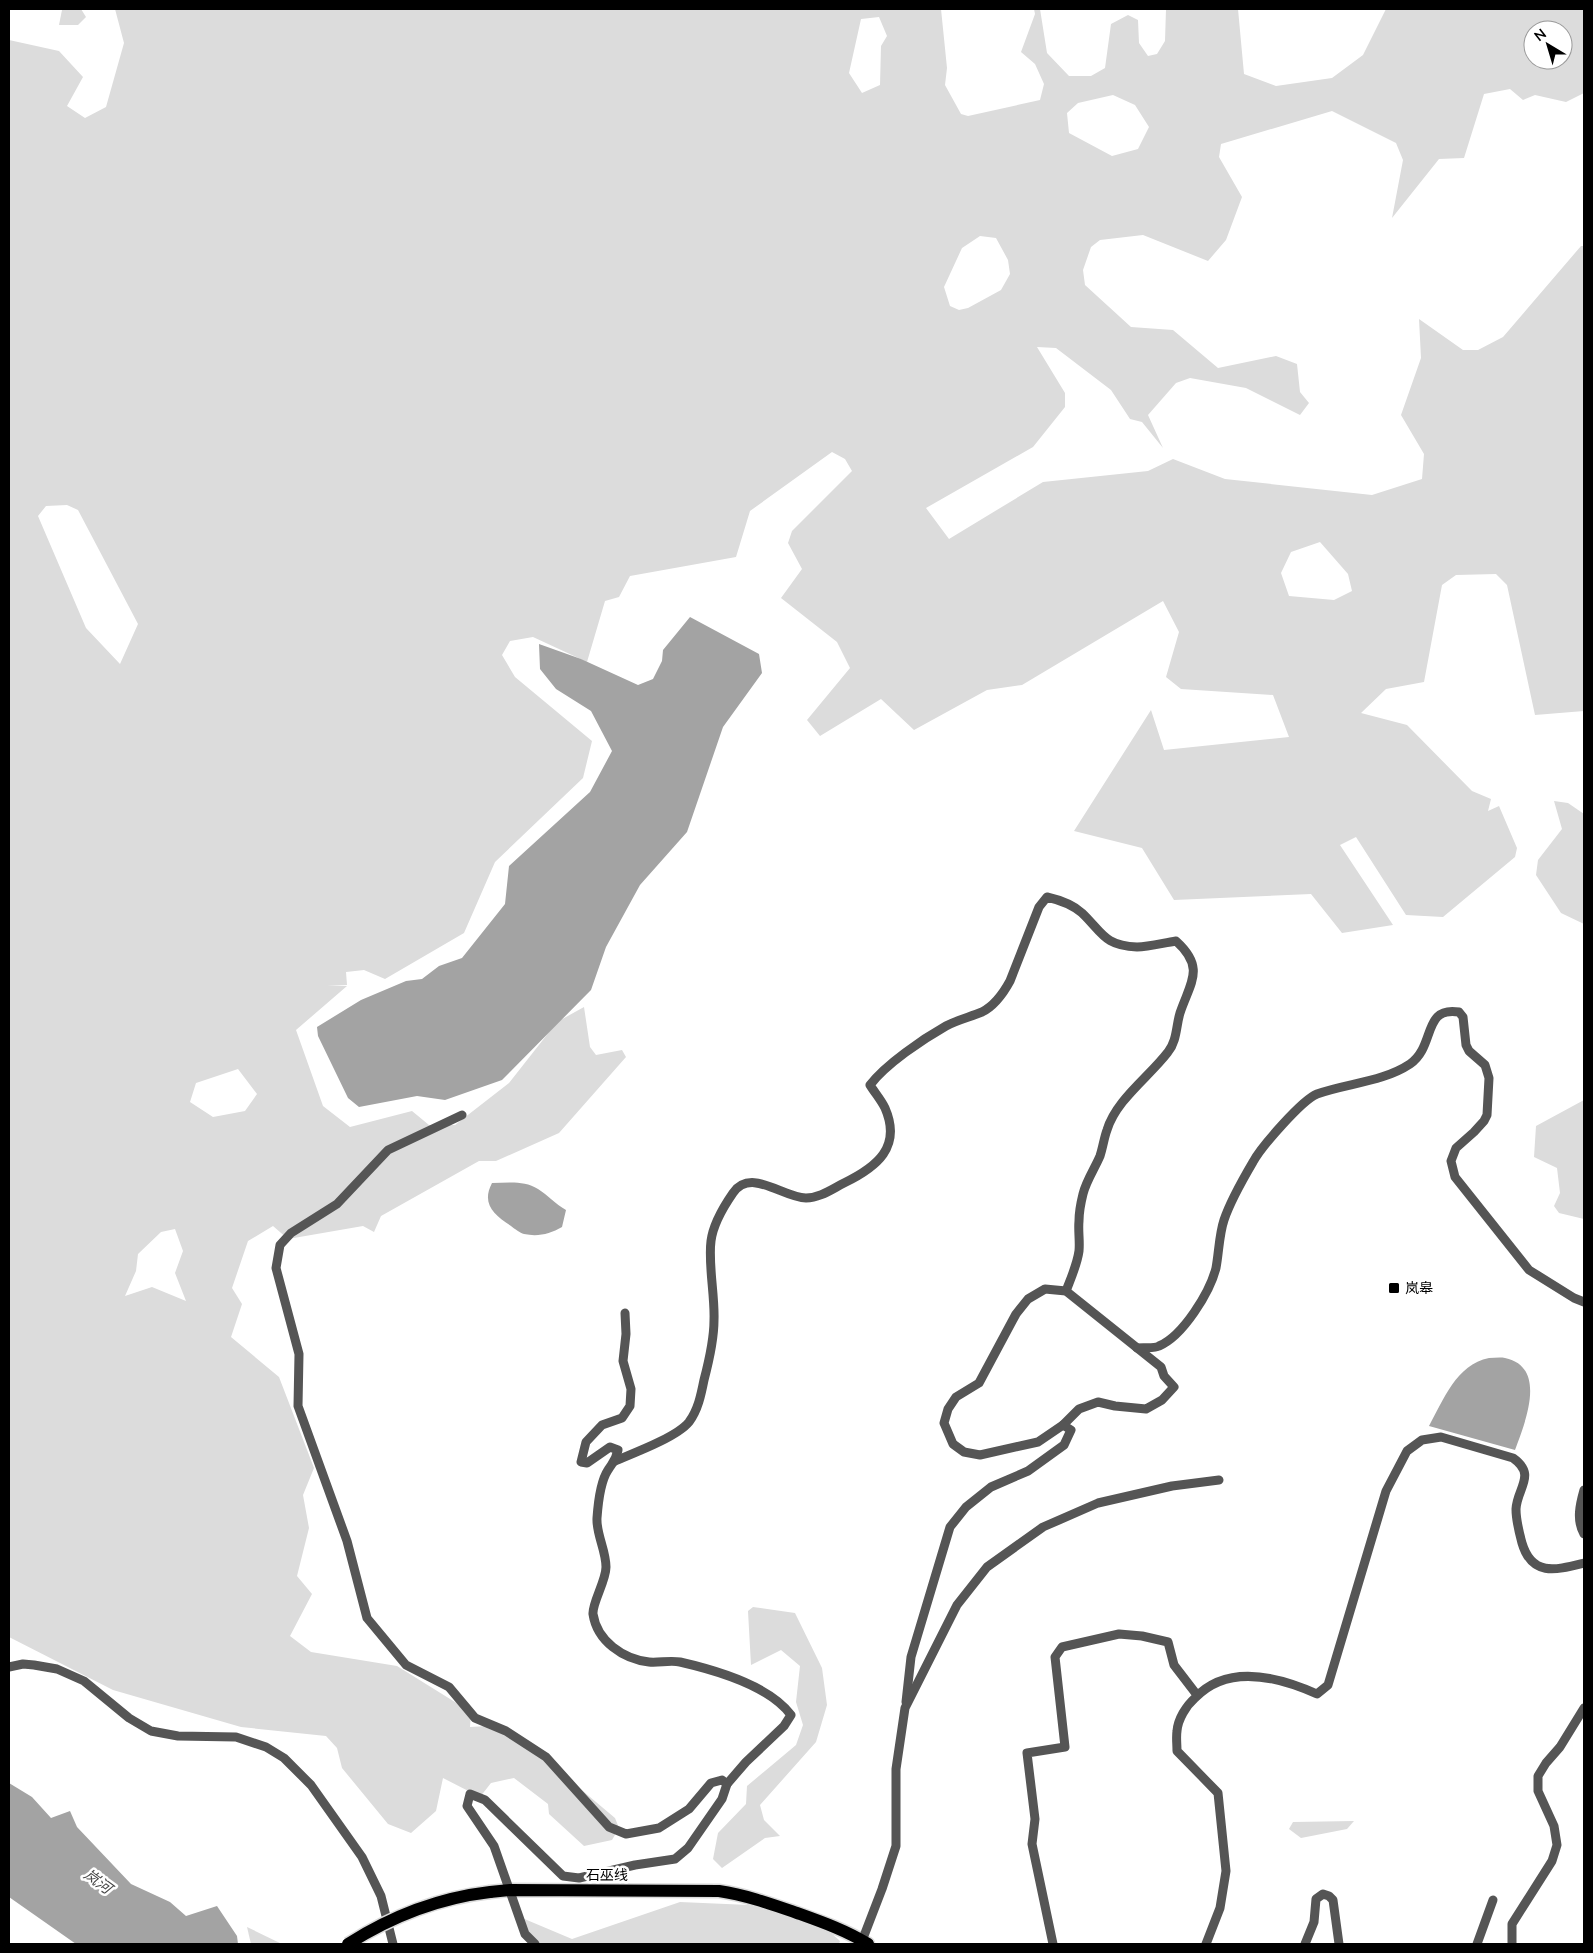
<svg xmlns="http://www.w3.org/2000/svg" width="1593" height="1953" font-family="Mulish,'Noto Sans SC',sans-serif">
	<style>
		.green { fill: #dcdcdc; fill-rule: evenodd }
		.water { fill: #a3a3a3 }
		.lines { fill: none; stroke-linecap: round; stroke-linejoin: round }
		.highway-casing { stroke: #dbdbdb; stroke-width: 15 }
		.minor { stroke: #555; stroke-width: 9 }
		.highway { stroke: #000; stroke-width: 12 }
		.highway-bridge-casing { stroke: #dbdbdb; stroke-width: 15; stroke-linecap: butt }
		.highway-bridge { stroke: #000; stroke-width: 12 }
		.poi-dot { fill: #000; stroke: #fff; stroke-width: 2 }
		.labels { text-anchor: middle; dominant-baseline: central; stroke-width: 5; stroke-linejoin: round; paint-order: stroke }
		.poi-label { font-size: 14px; fill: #000; stroke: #fff; text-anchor: start }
		.street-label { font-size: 14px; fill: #000; stroke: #fff }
		.water-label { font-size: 15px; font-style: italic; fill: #444; stroke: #fff }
	</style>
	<rect width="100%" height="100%" fill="#fff"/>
	<!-- green -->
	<g class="green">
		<polygon points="81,9 86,17 78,25 59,25 62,10"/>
		<path d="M115 9H941L947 68 945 85 961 114 968 116 1040 100 1044 84 1035 64 1021 52 1035 14 1034 9H1040L1047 53 1069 76H1091L1105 68 1111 24 1128 15 1138 20 1139 43 1148 56 1157 54 1165 41 1166 9H1238L1244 74 1276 86 1332 78 1363 55 1386 9H1584V93L1566 102 1535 95 1523 100 1510 89 1484 94 1464 158 1439 159 1392 218 1403 160 1396 143 1332 111 1221 144 1219 157 1242 197 1226 240 1208 261 1143 235 1100 240 1091 247 1083 270 1085 285 1131 327 1173 330 1218 368 1276 356 1297 364 1300 392 1309 403 1300 415 1246 388 1190 378 1176 383 1148 415 1163 448 1142 422 1130 419 1111 390 1056 348 1037 347 1065 393V407L1033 447 926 508 949 539 1043 482 1148 471 1173 459 1225 479 1372 495 1422 479 1424 454 1401 415 1421 358 1419 319 1463 350H1478L1503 337 1581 246H1584V711L1535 715 1507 585 1496 574 1456 575 1442 585 1424 682 1386 689 1361 713 1407 725 1472 791 1491 799 1488 811 1499 806 1517 848 1515 857 1443 917 1406 915 1356 837 1340 845 1393 925 1342 933 1311 894 1174 900 1142 848 1074 831 1151 710 1164 750 1289 737 1273 695 1181 689 1166 677 1179 632 1163 601 1022 685 987 690 914 730 881 699 820 736 807 720 850 668 837 642 781 598 802 569 788 543 792 531 852 471 845 459 832 452 750 511 736 557 630 576 619 597 605 601 587 662 533 637 510 641 502 655 515 677 592 741 583 778 495 862 464 933 385 979 364 970 346 972 347 985 327 986H347L296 1030 323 1106 350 1127 412 1111 429 1125H455L509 1083 557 1022 584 1007 590 1047 596 1055 622 1050 626 1057 559 1133 496 1161H479L381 1216 374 1232 363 1226 288 1239 273 1226 248 1241 232 1288 242 1304 231 1337 279 1377 314 1468 303 1495 309 1528 297 1576 312 1594 290 1636 311 1652 397 1666 471 1712 470 1727 488 1726 533 1749 615 1818 619 1828 612 1840 584 1846 549 1814 548 1804 514 1778 491 1783 480 1797 443 1778 436 1811 411 1833 388 1824 342 1768 337 1748 326 1736 241 1727 113 1690 9 1637V40L59 51 83 77 67 106 85 118 106 107 124 43ZM879 17 887 36 881 46 880 85 862 93 849 73 861 19ZM1533 30H1563V60H1533ZM1113 95 1135 105 1149 127 1138 149 1112 156 1069 133 1067 113 1078 103ZM980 236 996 238 1008 260 1010 274 1001 290 968 308 959 310 950 306 944 287 962 248ZM67 505 78 510 138 624 120 664 86 628 38 516 46 506ZM1320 542 1348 574 1352 591 1334 600 1289 596 1281 573 1291 552ZM238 1069 257 1094 245 1111 213 1117 190 1102 196 1083ZM175 1229 183 1251 175 1273 186 1301 152 1287 125 1296 136 1271 138 1254 161 1232Z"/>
		<polygon points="1554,801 1568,803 1584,814 1584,924 1561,913 1536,875 1538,860 1562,829"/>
		<polygon points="1584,1100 1584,1219 1559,1213 1554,1206 1560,1193 1557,1168 1534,1157 1536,1126"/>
		<polygon points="753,1607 795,1613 822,1668 827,1705 816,1742 760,1805 764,1820 780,1836 765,1838 722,1868 713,1859 718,1833 746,1804 747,1786 796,1745 803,1725 796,1702 800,1666 781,1650 751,1665 748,1611"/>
		<polygon points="1354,1821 1347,1829 1301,1838 1289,1829 1293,1822"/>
		<polygon points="680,1902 749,1905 818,1921 840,1941 839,1944 537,1944 515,1915 572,1939"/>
		<polygon points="247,1927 282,1944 251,1944"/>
	</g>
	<!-- water -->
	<g class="water">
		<polygon points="690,617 759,654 762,673 723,727 687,832 640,885 606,947 591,990 502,1080 445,1100 417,1096 359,1107 348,1098 318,1036 317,1027 361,1000 406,981 422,979 439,966 462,958 505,904 509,866 590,792 612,751 591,711 556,689 540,669 539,644 581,659 638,685 653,679 662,661 663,650"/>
		<path d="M492 1183C507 1183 524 1180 538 1189 548 1195 555 1204 566 1210L562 1227C550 1234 538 1237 524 1234 520 1233 515 1229 511 1226 494 1215 481 1204 492 1183Z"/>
		<path d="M1489 1358C1494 1358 1500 1357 1505 1358 1548 1367 1525 1423 1515 1450L1429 1426C1444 1399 1456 1365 1489 1358Z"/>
		<polygon points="9,1783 32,1797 51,1818 70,1811 77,1827 131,1884 170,1902 186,1916 217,1906 237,1936 238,1944 76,1944 9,1897"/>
	</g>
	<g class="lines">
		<defs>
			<path id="highway" d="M490 1892 510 1890 719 1891C746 1895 771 1904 797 1913 822 1922 845 1930 868 1944"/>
		</defs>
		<!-- highway casing -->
		<use href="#highway" class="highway-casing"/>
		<!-- minor -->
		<g class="minor">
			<polyline points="462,1115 388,1150 337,1204 291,1233 280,1245 276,1268 299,1354 298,1406 347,1541 367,1618 406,1665 449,1687 475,1718 506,1731 546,1757 609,1827 626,1834 659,1828 689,1809 711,1783 722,1780 727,1784 722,1799 688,1848 675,1859 635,1865 579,1878 563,1876 485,1800 470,1794 467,1806 494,1846 525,1934 535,1944"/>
			<polygon points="1045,1289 1066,1291 1161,1367 1164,1376 1174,1387 1162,1400 1146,1409 1115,1406 1098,1402 1079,1409 1063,1425 1038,1442 980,1455 964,1452 953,1444 944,1423 948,1409 956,1397 979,1383 1016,1314 1028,1299"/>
			<path d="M625 1313 626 1334 623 1361 631 1389 630 1406 622 1418 602 1425 586 1442 581 1462 587 1463 610 1447 618 1450C616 1460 613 1462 608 1470 600 1482 598 1504 597 1518 596 1534 606 1550 606 1567 606 1581 592 1603 593 1614 597 1641 623 1659 649 1662 659 1663 670 1660 680 1662 715 1670 769 1685 791 1715L784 1726 746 1762 727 1784"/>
			<path d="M1137 1348C1144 1347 1154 1349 1159 1346 1183 1336 1210 1292 1216 1268 1219 1252 1219 1235 1224 1220 1230 1202 1243 1179 1253 1162 1261 1147 1302 1100 1317 1094 1348 1083 1383 1082 1410 1064 1436 1046 1422 1006 1459 1012L1463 1017 1466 1045 1469 1051 1485 1065 1489 1078 1487 1115 1484 1121 1474 1132 1456 1148 1451 1161 1455 1177 1529 1270 1574 1298 1584 1302"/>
			<path d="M615 1461C634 1453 677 1437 689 1422 698 1410 701 1395 704 1380 709 1361 714 1341 714 1320 715 1296 708 1264 711 1241 713 1225 724 1206 733 1193 751 1167 783 1198 806 1198 820 1198 832 1189 844 1183 877 1167 902 1147 885 1108 881 1100 875 1093 870 1085 886 1064 923 1039 946 1026 957 1020 970 1017 982 1012 994 1006 1004 992 1010 981L1039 907 1047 897C1060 900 1072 904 1082 913 1102 932 1104 946 1137 947 1149 947 1163 943 1176 941 1206 968 1190 983 1180 1013 1176 1026 1177 1041 1168 1052 1149 1077 1116 1100 1107 1130 1104 1138 1103 1147 1100 1156 1095 1168 1086 1181 1083 1194 1081 1202 1079 1212 1079 1221 1078 1231 1080 1241 1079 1251 1077 1265 1071 1278 1066 1291"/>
			<path d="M1584 1490C1580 1504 1576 1520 1584 1534"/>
			<polyline points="9,1667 23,1664 34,1665 57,1669 84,1681 129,1718 151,1731 178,1736 236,1737 266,1747 284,1758 311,1785 362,1857 381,1896 393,1944"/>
			<polyline points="906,1702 911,1657 950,1527 966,1507 991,1487 1028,1471 1064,1445 1071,1430 1063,1425"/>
			<polyline points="862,1941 882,1889 896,1846 896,1769 905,1708 957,1605 987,1567 1043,1527 1098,1503 1172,1486 1219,1480"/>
			<polyline points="1053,1944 1032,1844 1035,1819 1027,1753 1065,1747 1055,1657 1062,1647 1119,1634 1142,1636 1168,1642 1174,1665 1197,1695"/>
			<path d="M1206 1944 1220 1908 1226 1871 1218 1793 1177 1751C1177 1744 1176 1737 1177 1731 1178 1719 1186 1706 1195 1698 1228 1663 1279 1677 1317 1694L1328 1685 1386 1491 1407 1451 1422 1440 1441 1437 1513 1458C1537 1475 1517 1488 1516 1509 1516 1520 1519 1532 1522 1543 1532 1577 1556 1570 1584 1563"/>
			<polyline points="1305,1944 1314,1922 1316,1899 1323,1894 1329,1896 1333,1900 1339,1944"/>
			<polyline points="1477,1944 1493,1900"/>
			<polyline points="1512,1944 1512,1924 1552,1861 1557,1845 1554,1826 1538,1791 1538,1776 1546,1763 1560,1747 1584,1708"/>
		</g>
		<!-- highway -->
		<use href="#highway" class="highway"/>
		<defs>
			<path id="highway-bridge" d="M348 1944C392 1916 438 1898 490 1892"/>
		</defs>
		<!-- highway-bridge casing -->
		<use href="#highway-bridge" class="highway-bridge-casing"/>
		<!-- highway-bridge -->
		<use href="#highway-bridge" class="highway-bridge"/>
	</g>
	<!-- markers -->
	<rect class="poi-dot" x="1388" y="1282" width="12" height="12" rx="2.5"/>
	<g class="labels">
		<!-- poi labels -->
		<g class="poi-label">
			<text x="1405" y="1288">岚皋</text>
		</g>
		<!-- street labels -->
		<g class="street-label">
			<text x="607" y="1875">石巫线</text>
		</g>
		<!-- water labels -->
		<g class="water-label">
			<text transform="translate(98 1881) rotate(36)">岚河</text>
		</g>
	</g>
	<!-- border -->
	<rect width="1593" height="1953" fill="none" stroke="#000000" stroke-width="20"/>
	<!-- north arrow -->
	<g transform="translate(1548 45) rotate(322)"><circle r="24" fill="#ffffff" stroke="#999999"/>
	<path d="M0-4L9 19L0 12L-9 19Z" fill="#000000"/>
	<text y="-8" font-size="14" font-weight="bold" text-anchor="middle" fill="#000000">N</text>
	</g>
</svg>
